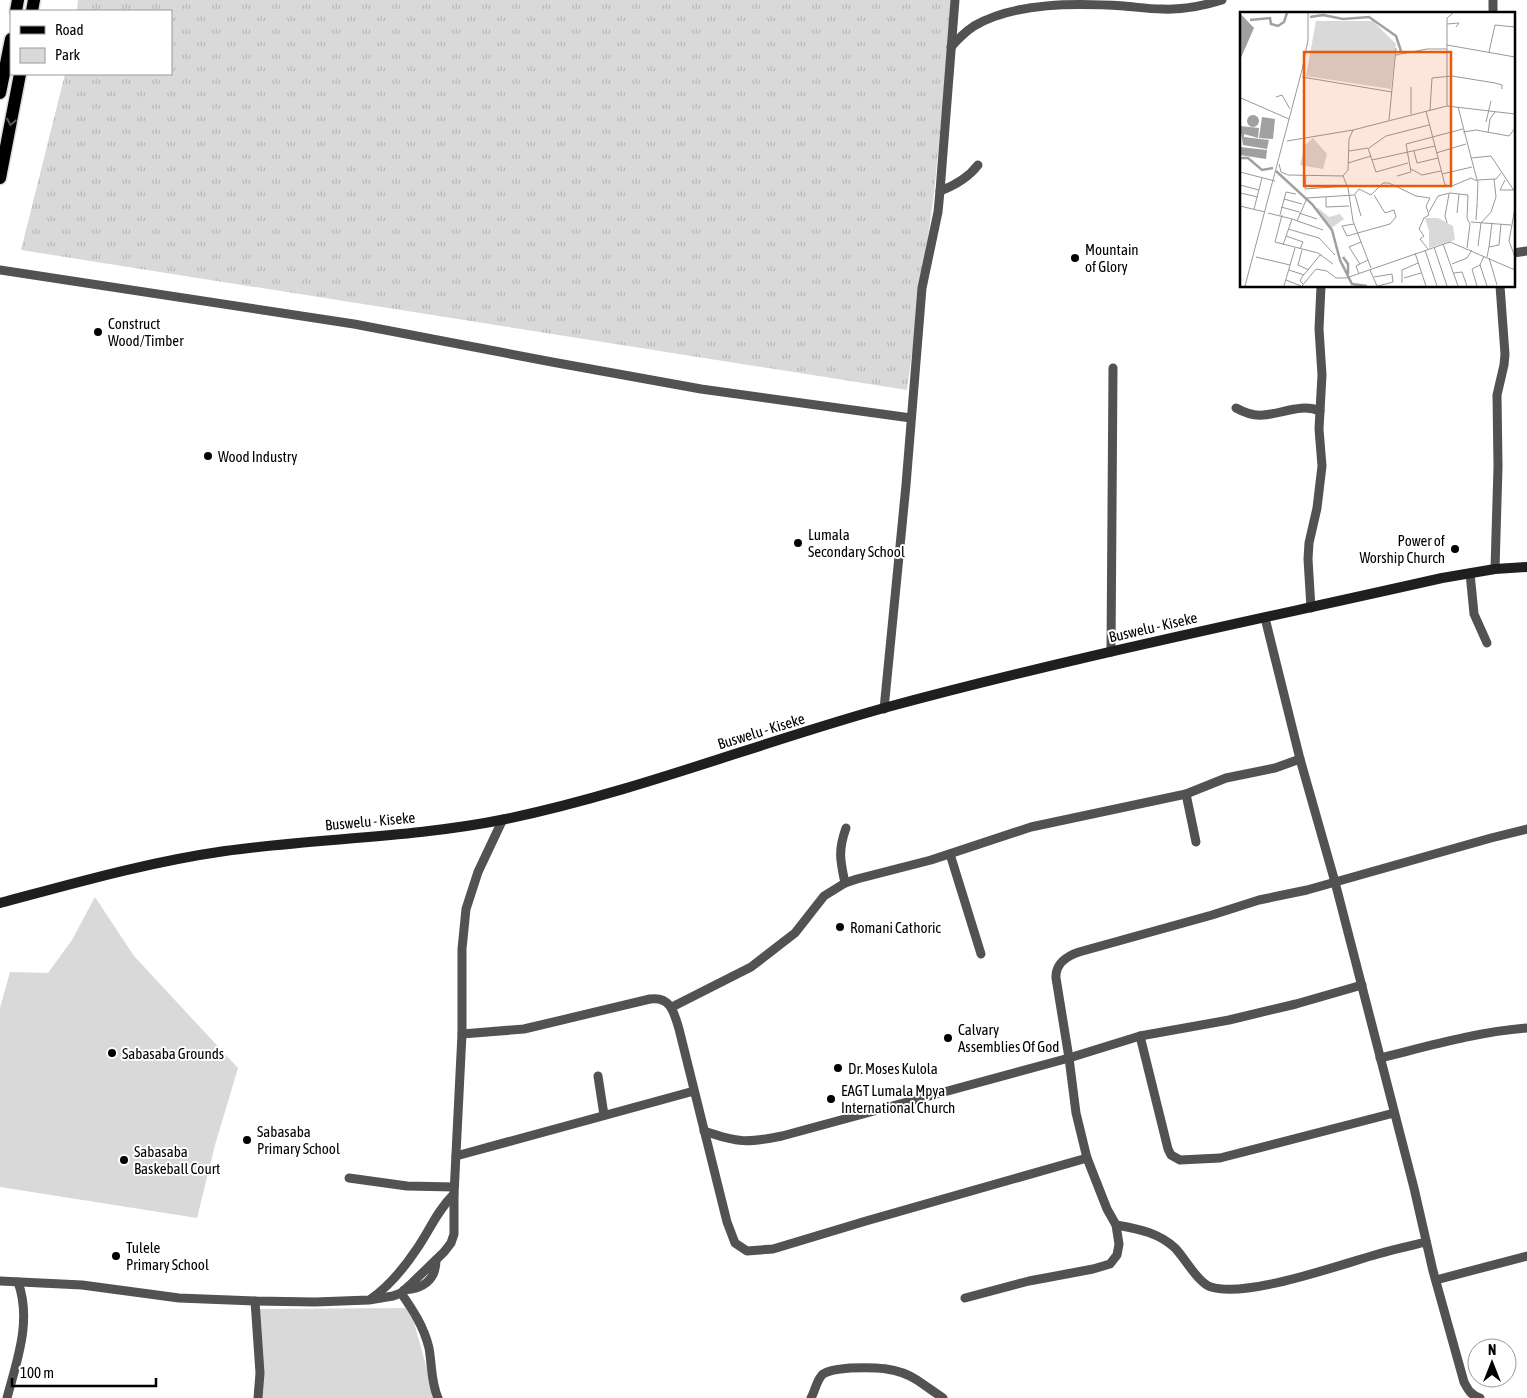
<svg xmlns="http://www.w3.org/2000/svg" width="1527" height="1398" font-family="'Asap Condensed',sans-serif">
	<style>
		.grass { fill: url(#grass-tufts) }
		.green { fill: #d9d9d9 }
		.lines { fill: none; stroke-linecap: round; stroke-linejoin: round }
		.primary-casing { stroke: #dbdbdb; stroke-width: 15 }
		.street { stroke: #525252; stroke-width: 9 }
		.secondary { stroke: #1f1f1f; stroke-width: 10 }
		.primary { stroke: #000; stroke-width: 12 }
		.oneway { stroke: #595959 }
		.poi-dot { fill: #000; stroke: #fff; stroke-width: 2 }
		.labels { text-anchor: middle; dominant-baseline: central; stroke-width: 4; stroke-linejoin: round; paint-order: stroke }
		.poi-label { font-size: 15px; fill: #000; stroke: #fff; text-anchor: start }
		.street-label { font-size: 15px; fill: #000; stroke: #fff }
		.inset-river { fill: none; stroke: #a0a0a0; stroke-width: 2.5 }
		.inset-road { fill: none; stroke: #999; stroke-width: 1 }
		.view { fill: #e8590c; fill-opacity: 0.15; stroke: #e8590c; stroke-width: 2.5 }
		.inset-edge { fill: none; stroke: #000; stroke-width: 2.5 }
	</style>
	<defs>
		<pattern id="grass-tufts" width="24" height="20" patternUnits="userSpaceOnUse" patternTransform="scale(1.25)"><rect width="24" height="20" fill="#d9d9d9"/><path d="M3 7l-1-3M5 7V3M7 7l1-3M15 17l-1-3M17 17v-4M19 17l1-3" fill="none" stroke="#b8b8b8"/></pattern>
	</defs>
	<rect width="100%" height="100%" fill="#fff"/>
	<!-- grass -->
	<polygon class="grass" points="78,0 953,0 934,194 907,390 21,250 65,74 171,74 171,11 77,11"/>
	<!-- green -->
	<g class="green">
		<polygon points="95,897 134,956 238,1068 215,1145 197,1218 0,1187 0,1008 10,972 48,973 72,940"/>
		<polygon points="410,1308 435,1398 259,1398 255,1309"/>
	</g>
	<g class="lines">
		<defs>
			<g id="primary">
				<polyline points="16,11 18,0"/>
				<polyline points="32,11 34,0"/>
				<polyline points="0,93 11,39"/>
				<polyline points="0,178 20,74"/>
			</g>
		</defs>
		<!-- primary casing -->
		<use href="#primary" class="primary-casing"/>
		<!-- street -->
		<g class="street">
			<polyline points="1493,0 1493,14"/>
			<path d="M951 47C958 39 965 32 974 26 1015 2 1077 3 1124 6 1136 7 1149 9 1162 9 1182 10 1203 6 1222 0"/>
			<path d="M940 191C956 185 968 178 978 165"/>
			<polyline points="1513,253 1527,251"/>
			<polyline points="0,270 354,324 552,362 701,389 911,418"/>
			<path d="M1236 408C1245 413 1253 416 1263 415 1282 414 1301 403 1320 411"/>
			<polyline points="1495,569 1498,467 1497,395 1504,365 1505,354 1500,286"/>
			<polyline points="1470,573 1474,614 1487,643"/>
			<polyline points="1311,608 1308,559 1309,543 1317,508 1322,466 1319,429 1322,375 1319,329 1321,286"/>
			<path d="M1265 618 1300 759 1335 882 1414 1188 1433 1271 1464 1382C1468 1390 1471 1395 1480 1398"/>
			<polyline points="1111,652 1113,368"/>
			<polyline points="884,709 906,485 922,288 938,212 940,191 955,0"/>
			<polyline points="1186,794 1196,842"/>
			<polyline points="950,854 981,954"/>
			<path d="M845 883C840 860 838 850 846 828"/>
			<polyline points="672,1007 751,967 795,933 824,896 845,883 857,879 931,860 1031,827 1186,794 1226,778 1275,768 1300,759"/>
			<path d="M462 1034 524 1029 650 999C671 996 674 1013 679 1029L727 1222 735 1243 747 1251 773 1249 866 1221 1087 1158"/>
			<polyline points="1140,1036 1168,1149 1171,1155 1180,1160 1220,1158 1394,1113"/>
			<path d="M1380 1058C1429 1046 1477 1032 1527 1028"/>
			<polyline points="598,1076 604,1115"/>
			<path d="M704 1131C739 1143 747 1143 782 1136L1069 1058 1140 1036 1229 1020 1296 1004 1362 985"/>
			<polyline points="456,1156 694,1091"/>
			<polyline points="349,1178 407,1186 454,1187"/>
			<path d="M1116 1225C1138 1229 1158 1232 1175 1248 1185 1258 1198 1283 1211 1287 1248 1298 1339 1265 1378 1254 1394 1249 1410 1246 1426 1242"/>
			<polyline points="1436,1280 1527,1256"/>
			<polyline points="0,1281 82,1285 179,1298 255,1301 315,1302 369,1300 393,1296 401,1293 412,1283 444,1252 451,1243 454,1234 454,1194 462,1034 462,949 466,909 478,872 503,819"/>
			<path d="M404 1290C423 1289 436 1280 436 1260"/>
			<path d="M401 1293C413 1310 424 1327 429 1348 432 1365 431 1383 438 1398"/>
			<path d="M965 1298 1029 1281 1093 1269 1110 1264 1117 1255 1119 1244 1116 1225 1107 1209 1087 1158 1076 1113 1069 1058 1056 978C1055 964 1067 956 1079 952L1212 915 1259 900 1307 890 1491 838 1527 829"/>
			<path d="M371 1299C389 1286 404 1268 416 1250 430 1230 436 1212 454 1194"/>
			<polyline points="255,1301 260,1373 258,1398"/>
			<path d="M7 1398C17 1360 32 1321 18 1282"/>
			<path d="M811 1398C815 1391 817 1379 823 1374 831 1369 841 1369 850 1368 874 1367 897 1367 917 1380 926 1386 934 1392 943 1398"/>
		</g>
		<!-- secondary -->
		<path class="secondary" d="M0 903C75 883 148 862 225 851 318 838 413 838 506 819 635 792 758 743 884 708 1068 658 1256 620 1442 578L1495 569 1527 567"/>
		<!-- primary -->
		<use href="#primary" class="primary"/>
	</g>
	<!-- one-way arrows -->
	<defs><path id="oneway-chevron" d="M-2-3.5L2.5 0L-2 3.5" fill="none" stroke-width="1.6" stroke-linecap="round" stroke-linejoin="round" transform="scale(1.25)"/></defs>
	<use class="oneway" href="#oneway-chevron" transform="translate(11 122) rotate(101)"/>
	<!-- markers -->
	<g class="poi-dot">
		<circle cx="1075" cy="258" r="5"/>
		<circle cx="98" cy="332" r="5"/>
		<circle cx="208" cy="456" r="5"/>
		<circle cx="798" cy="543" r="5"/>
		<circle cx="1455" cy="549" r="5"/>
		<circle cx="840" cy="927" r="5"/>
		<circle cx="948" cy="1038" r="5"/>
		<circle cx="112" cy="1053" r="5"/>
		<circle cx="838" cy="1068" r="5"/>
		<circle cx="831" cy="1099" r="5"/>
		<circle cx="247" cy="1140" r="5"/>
		<circle cx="124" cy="1160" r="5"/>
		<circle cx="116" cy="1256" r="5"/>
	</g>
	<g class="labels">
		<!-- poi labels -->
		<g class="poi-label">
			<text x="1085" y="249">Mountain<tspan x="1085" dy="17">of Glory</tspan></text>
			<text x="108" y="323">Construct<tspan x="108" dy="17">Wood/Timber</tspan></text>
			<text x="218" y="456">Wood Industry</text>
			<text x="808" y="534">Lumala<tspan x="808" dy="17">Secondary School</tspan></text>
			<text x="1445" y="540" text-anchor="end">Power of<tspan x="1445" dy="17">Worship Church</tspan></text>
			<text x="850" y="927">Romani Cathoric</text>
			<text x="958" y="1029">Calvary<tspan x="958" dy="17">Assemblies Of God</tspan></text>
			<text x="122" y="1053">Sabasaba Grounds</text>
			<text x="848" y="1068">Dr. Moses Kulola</text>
			<text x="841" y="1090">EAGT Lumala Mpya<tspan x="841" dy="17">International Church</tspan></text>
			<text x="257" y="1131">Sabasaba<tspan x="257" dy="17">Primary School</tspan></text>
			<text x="134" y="1151">Sabasaba<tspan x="134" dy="17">Baskeball Court</tspan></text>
			<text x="126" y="1247">Tulele<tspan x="126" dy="17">Primary School</tspan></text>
		</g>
		<!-- street labels -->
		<g class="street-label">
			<text transform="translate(1153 627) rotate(-13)">Buswelu - Kiseke</text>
			<text transform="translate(761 731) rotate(-17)">Buswelu - Kiseke</text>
			<text transform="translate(370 821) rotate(-5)">Buswelu - Kiseke</text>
		</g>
	</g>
	<!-- overview -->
	<g transform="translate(1240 12)">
		<rect width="275" height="275" fill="#fff"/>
		<path d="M76 9H133L156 32 151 77 66 64Z" fill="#d9d9d9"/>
		<path d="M185 206H198L213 214 215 228 189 236V219Z" fill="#d9d9d9"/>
		<path d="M73 126 87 142 83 157 60 153 65 133ZM78 196 89 205 100 202 104 207 90 217 75 197Z" fill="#d9d9d9"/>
		<path d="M0 1 14 16 0 48ZM7 109a6 6 0 1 1 12 0a6 6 0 1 1-12 0ZM22 105 35 107 33 127 19 126ZM0 114 19 116 18 126 4 122V125L29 128 27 137 3 133ZM0 135 27 138 26 147 0 143Z" fill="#a0a0a0"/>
		<path class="inset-river" d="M70 5 83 3 103 7 129 5 156 24 161 39M10 8 30 6 31 12 38 14 44 10 47 1M0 146H8L22 158 33 156M36 159 72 192 92 218 100 248 112 272 127 274M103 245 108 252V262"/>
		<path class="inset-road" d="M207 12 219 11 216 15M207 33 275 45M249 40 255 13 275 15M156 43 187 37H207M62 65 152 80M36 85 42 83 50 97M1 86 49 107M207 94V6L213 1M218 95 237 168 256 167 261 161M190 98 192 66 212 64 255 71 262 73V77M186 99 205 173 212 174 231 166 237 169M171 102V75M149 108 156 36M246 110 251 89M223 120 236 118 269 124 275 116M248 121 250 107 255 100M47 129 113 118 207 94 275 102M129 136 146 124 189 113M109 139 128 136 136 160 168 151M174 139 177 151 198 146M196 141 226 132M231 146 251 144 275 180M132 148 195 134M108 151 131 144M39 152 41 160 48 163 103 164 108 158 109 127 113 118M171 157 182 163 201 159M0 160 35 169M202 162 232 155M66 163 65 177 106 174M103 164 108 176 113 209 131 256M157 164 171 160 166 132 223 117M265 168 260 178H274M0 173 19 178M0 181 18 185M115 183 121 204M86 185V195L109 194M44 187 62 192M0 194 25 200M237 194 238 168M41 195 59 200M275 196 269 229 275 245M14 197 22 166M189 200 198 184 210 181 228 183 227 206 230 212 227 236M28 201 52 207 43 233M59 201 77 207M217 201 219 182M40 203 46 180 56 182M42 203 35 230 78 241 93 252M52 207 83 218M236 208 237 193M57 209 67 186 114 183 119 177 131 183 143 171H149L176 184 190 186 186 194 189 203 184 206 179 217 184 224 180 227 188 237M231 210 271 213M207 211 205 204 209 182M114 212 102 214 107 224 150 212 156 205 154 198 145 201 134 183M48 217 79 226 95 243M46 224 63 230 60 237M203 232 218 274M238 234 241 211 251 200 256 185 254 167M194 235 207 274M249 235 252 211M62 238 58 253 69 258M185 238 197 274M175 241 186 274M244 244 240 253 247 274M16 245 50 253M247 245 249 235 259 233 261 212M249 246 257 273M120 252 109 235 121 230M212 252 227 246 232 238M49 258 64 263M130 258 137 274M214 261 222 260 227 274M119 262 116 254 128 248M134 265 152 262 153 270 138 274M164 266 181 261M46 268 61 274M162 271V258L178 251M63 272 60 269 62 265 81 242M5 274 62 58 68 28V1M44 274 55 236M62 274 76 257 87 259 96 266H106L210 230 275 258M237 274 232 257 240 253"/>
		<path class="view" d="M64 40H211V174H64Z"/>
		<rect width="275" height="275" class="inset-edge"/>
	</g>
	<!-- legend -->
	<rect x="10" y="10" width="162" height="65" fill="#ffffff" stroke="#999999"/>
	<rect x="20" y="26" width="25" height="8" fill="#000000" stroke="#999999"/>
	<text x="55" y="35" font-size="15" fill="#000000">Road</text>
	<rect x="20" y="48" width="25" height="15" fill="#d9d9d9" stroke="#999999"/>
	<text x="55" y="60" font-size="15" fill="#000000">Park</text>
	<!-- north arrow -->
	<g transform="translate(1492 1363)"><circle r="24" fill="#ffffff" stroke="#999999"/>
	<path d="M0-4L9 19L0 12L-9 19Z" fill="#000000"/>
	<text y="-8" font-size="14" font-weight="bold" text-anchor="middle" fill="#000000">N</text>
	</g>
	<!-- scale -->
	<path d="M12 1378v8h144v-8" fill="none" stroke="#000000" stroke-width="2.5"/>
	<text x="20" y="1378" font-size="15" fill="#000000" stroke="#ffffff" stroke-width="4" paint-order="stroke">100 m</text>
</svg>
